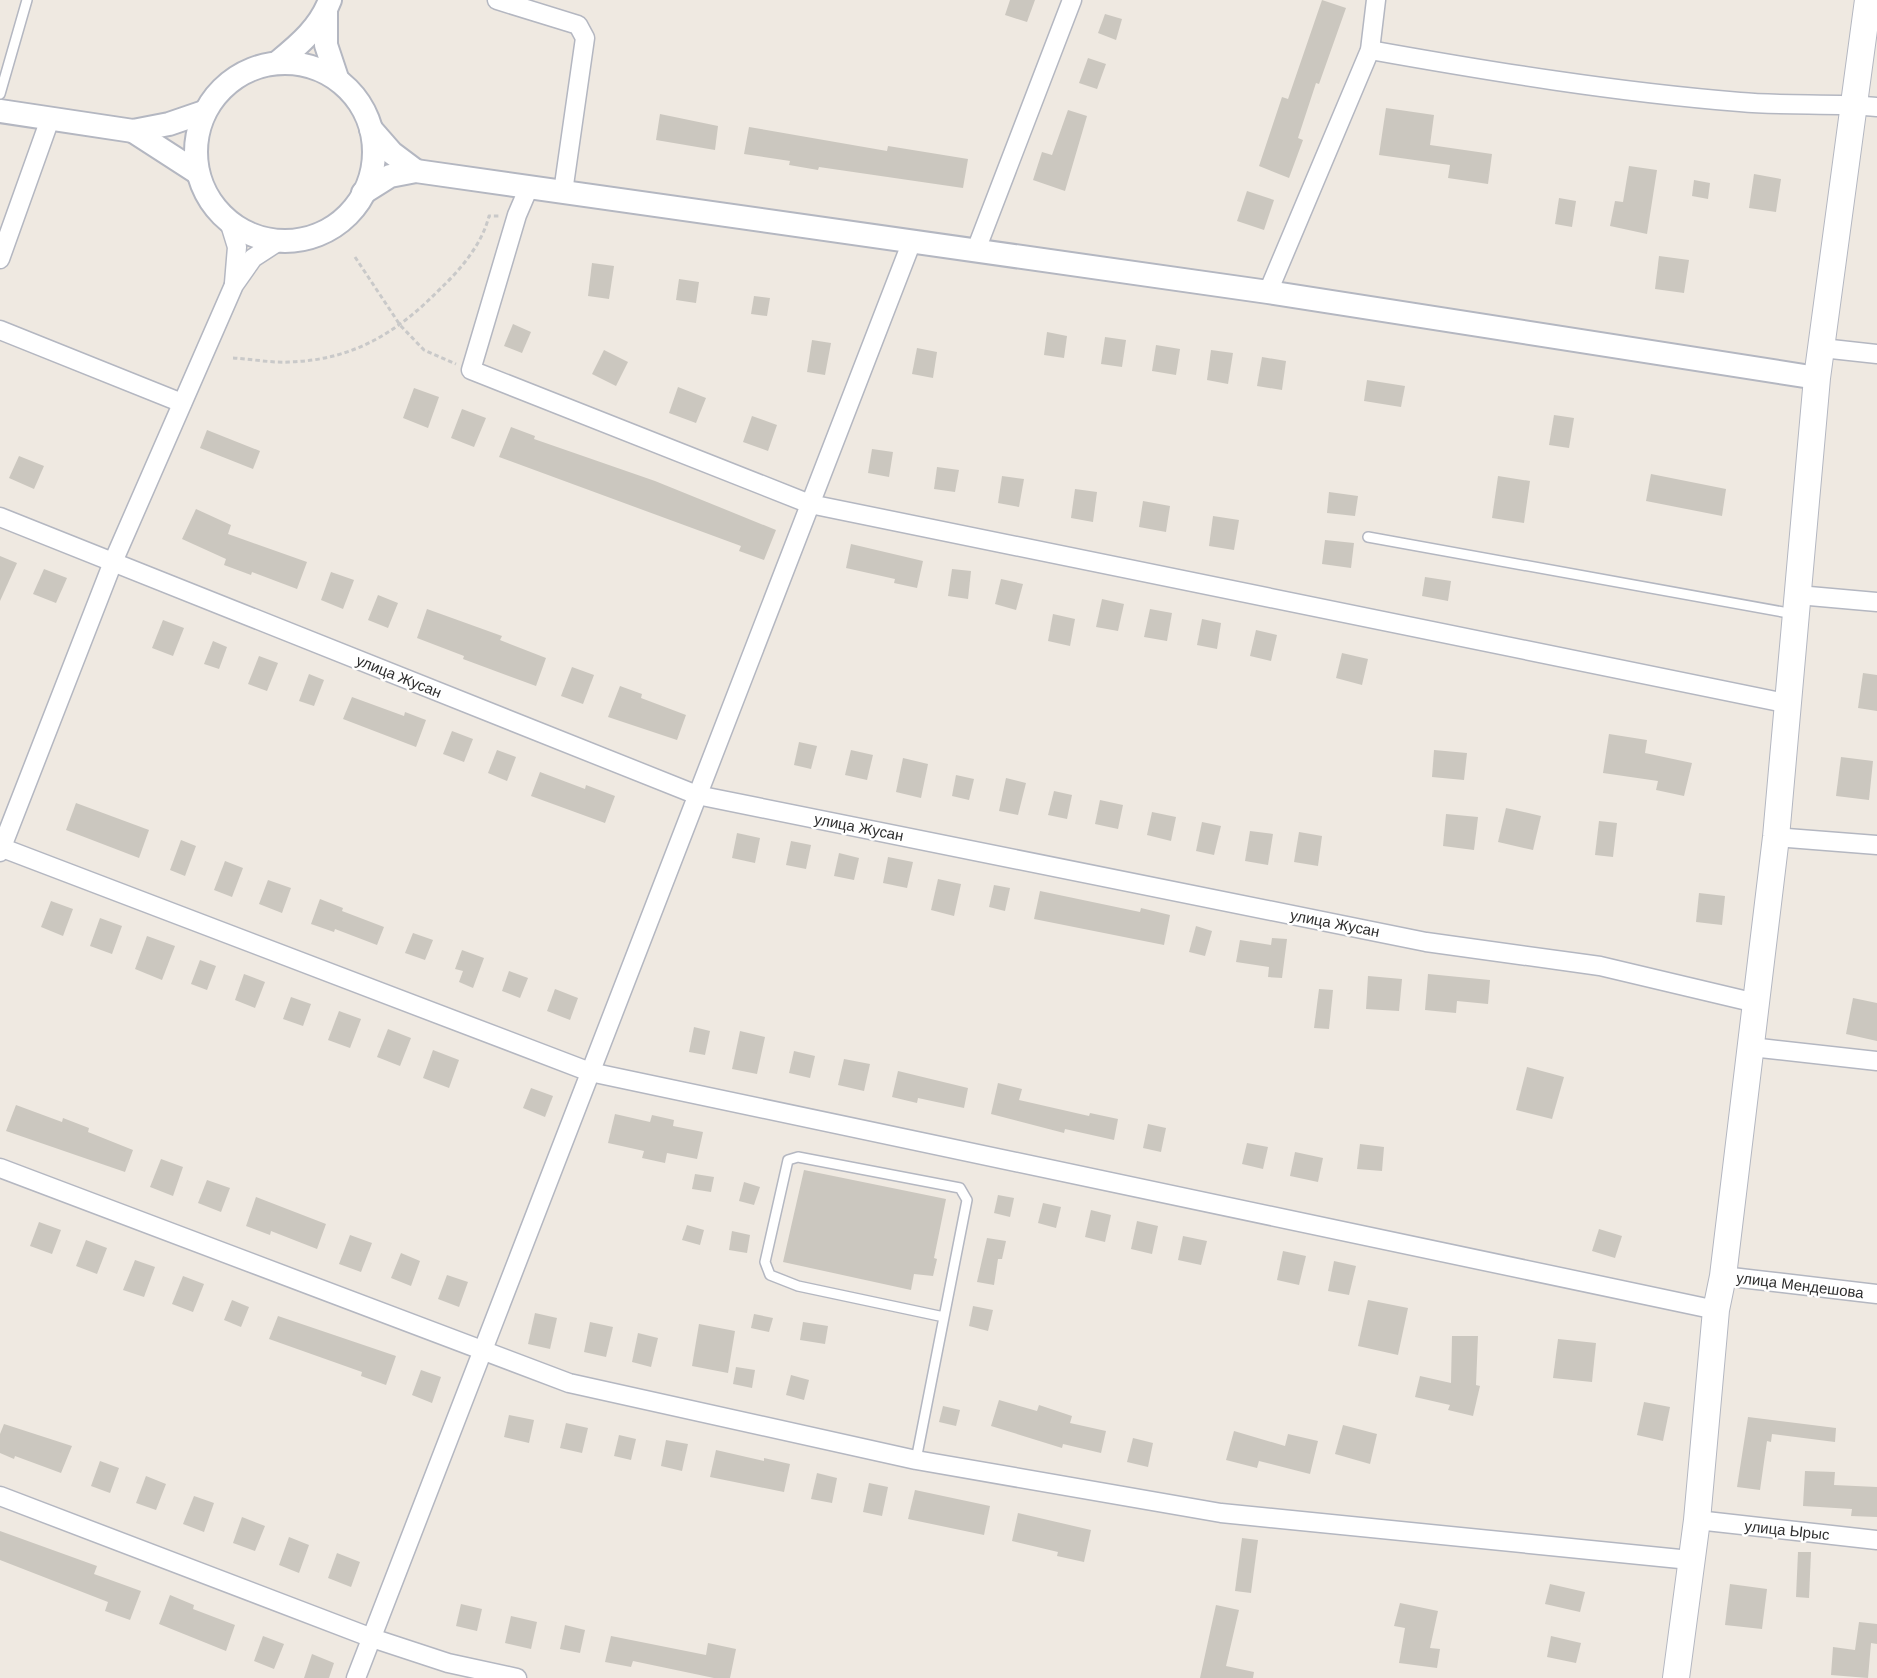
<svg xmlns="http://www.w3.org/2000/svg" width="1877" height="1678" font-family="Helvetica,sans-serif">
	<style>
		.building { fill: #cbc7bf }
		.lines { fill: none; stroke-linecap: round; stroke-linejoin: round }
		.service-casing { stroke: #b4b7c1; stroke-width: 12 }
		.minor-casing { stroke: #b4b7c1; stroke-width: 21 }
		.tertiary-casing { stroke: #b4b7c1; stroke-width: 26 }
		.secondary-casing { stroke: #b4b7c1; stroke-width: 28 }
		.path { stroke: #c9c9c9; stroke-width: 3; stroke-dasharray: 4.5 3; stroke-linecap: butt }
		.service { stroke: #fff; stroke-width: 9 }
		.minor { stroke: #fff; stroke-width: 18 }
		.tertiary { stroke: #fff; stroke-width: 22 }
		.secondary { stroke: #fff; stroke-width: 26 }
		.labels { text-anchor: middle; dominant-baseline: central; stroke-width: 5; stroke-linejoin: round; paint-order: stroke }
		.street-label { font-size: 15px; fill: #2e2e2e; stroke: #fff }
	</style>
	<rect width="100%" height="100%" fill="#efe9e1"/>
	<!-- building -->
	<g class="building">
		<polygon points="1010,0 1035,0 1027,22 1005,15"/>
		<polygon points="1322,0 1346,8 1319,84 1316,83 1298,138 1303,140 1289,178 1259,166 1282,97 1288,99"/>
		<polygon points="1105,14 1122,19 1116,40 1098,33"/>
		<polygon points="1088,58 1106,64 1097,89 1079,83"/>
		<polygon points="1386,108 1434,115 1430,145 1492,154 1488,184 1448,178 1450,165 1379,155"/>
		<polygon points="1068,110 1087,116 1065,191 1033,180 1042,152 1052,155"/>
		<polygon points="660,114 718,126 715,150 656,140"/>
		<polygon points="749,127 887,151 888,146 968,159 963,188 819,167 818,170 789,165 790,161 744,154"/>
		<polygon points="1629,166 1657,170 1647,234 1610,226 1615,201 1623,202"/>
		<polygon points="1754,174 1781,179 1776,212 1749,208"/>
		<polygon points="1694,180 1710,183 1708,199 1692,196"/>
		<polygon points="1247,191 1274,200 1264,230 1237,221"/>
		<polygon points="1559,198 1576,201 1572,227 1555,224"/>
		<polygon points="1659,256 1689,260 1684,293 1655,289"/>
		<polygon points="592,263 614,266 609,299 588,296"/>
		<polygon points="679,279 699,282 696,303 676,300"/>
		<polygon points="754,296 770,298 767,316 751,314"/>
		<polygon points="513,324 531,332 522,353 504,346"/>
		<polygon points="1047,332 1067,336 1064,358 1044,355"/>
		<polygon points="1105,337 1126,340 1122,367 1101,364"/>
		<polygon points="812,340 831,343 825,375 807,372"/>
		<polygon points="1156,345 1180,349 1176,375 1152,371"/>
		<polygon points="917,348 937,352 933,378 912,374"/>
		<polygon points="604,350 628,362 616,386 592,374"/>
		<polygon points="1211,350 1233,353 1228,384 1207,380"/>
		<polygon points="1262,357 1286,361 1282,390 1257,386"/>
		<polygon points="1367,380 1405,386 1401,407 1364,401"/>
		<polygon points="678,387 706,398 696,423 669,413"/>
		<polygon points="414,388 439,397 428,428 403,418"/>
		<polygon points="462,409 486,418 474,447 451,438"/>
		<polygon points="1554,415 1574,418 1569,448 1549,445"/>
		<polygon points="752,416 777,425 768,451 743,442"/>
		<polygon points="511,427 535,436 534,439 655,481 776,530 764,560 739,551 741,546 499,457"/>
		<polygon points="207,430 260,451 253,469 200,448"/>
		<polygon points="872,449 893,452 889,477 868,473"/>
		<polygon points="19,456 44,466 34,489 9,478"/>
		<polygon points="937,467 959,470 955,492 934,489"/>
		<polygon points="1651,474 1726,489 1722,516 1646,501"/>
		<polygon points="1002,476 1024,479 1019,507 998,503"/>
		<polygon points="1498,476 1530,481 1524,523 1492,518"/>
		<polygon points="1075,489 1097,492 1093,522 1071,518"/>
		<polygon points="1329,492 1358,496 1355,516 1327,513"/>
		<polygon points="1143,501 1170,506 1166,532 1139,527"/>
		<polygon points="196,509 231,525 228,534 307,562 297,589 252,572 251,575 224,565 226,559 182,539"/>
		<polygon points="1213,516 1239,520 1234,550 1209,546"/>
		<polygon points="1325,540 1354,543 1351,568 1322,564"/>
		<polygon points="851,544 923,561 917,588 894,583 895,579 846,568"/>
		<polygon points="0,556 17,563 0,601"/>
		<polygon points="44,569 67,578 56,603 33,594"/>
		<polygon points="952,569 971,571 968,599 948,596"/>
		<polygon points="331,572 354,580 343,609 321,600"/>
		<polygon points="1425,577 1451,581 1448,601 1422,596"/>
		<polygon points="1001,579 1023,584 1016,610 995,604"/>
		<polygon points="378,595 398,603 388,628 368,620"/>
		<polygon points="1102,599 1124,604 1118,631 1096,627"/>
		<polygon points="427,609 502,636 500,640 546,658 536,686 463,659 464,656 417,638"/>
		<polygon points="1150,609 1172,613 1167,641 1144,637"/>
		<polygon points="1053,614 1075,619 1070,646 1048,641"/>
		<polygon points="1202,619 1221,623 1217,649 1197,645"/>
		<polygon points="163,620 184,628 173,656 152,648"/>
		<polygon points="1256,630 1277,635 1271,661 1250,656"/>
		<polygon points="213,641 227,647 219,669 204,664"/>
		<polygon points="1342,653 1368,659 1362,685 1336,678"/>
		<polygon points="259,656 278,663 267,691 248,684"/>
		<polygon points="572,667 594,675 583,704 561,696"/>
		<polygon points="1863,673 1877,675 1877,711 1858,708"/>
		<polygon points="309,674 324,680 314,706 299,701"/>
		<polygon points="620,686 642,694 641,698 686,715 677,740 608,717"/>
		<polygon points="352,697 404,716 405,712 426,720 416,747 343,719"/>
		<polygon points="452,731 473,739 464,762 443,754"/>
		<polygon points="1609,734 1647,740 1645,753 1692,763 1684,796 1656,790 1658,781 1603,773"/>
		<polygon points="799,742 817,746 811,769 794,765"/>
		<polygon points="497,750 516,757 507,781 488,773"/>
		<polygon points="851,750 873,755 867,780 845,775"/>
		<polygon points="1434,750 1467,753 1464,780 1432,777"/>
		<polygon points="1841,757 1873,761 1869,800 1836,796"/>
		<polygon points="903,758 928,764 921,798 896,792"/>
		<polygon points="540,772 585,789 586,785 615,796 605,823 531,796"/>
		<polygon points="956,775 974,779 969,800 952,796"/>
		<polygon points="1006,778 1026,783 1018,815 999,811"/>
		<polygon points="1054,791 1072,795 1067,819 1048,815"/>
		<polygon points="1100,800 1123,805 1118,829 1095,824"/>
		<polygon points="76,803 149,830 139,858 66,830"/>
		<polygon points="1506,808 1541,816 1533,850 1498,842"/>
		<polygon points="1152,812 1176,817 1171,841 1147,835"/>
		<polygon points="1446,814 1478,817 1474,850 1443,846"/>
		<polygon points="1599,821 1617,823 1613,857 1595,855"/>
		<polygon points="1202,822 1221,826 1214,855 1196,851"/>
		<polygon points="1250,831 1273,834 1268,865 1245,861"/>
		<polygon points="1299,832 1322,836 1318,866 1294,862"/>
		<polygon points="737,833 760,838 755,863 732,858"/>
		<polygon points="181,840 196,846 185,876 170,870"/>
		<polygon points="791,841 811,845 806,869 786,865"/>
		<polygon points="839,853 859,858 854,880 834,876"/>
		<polygon points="888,857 913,862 907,888 883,883"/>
		<polygon points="225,861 243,868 232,897 214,890"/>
		<polygon points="938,879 961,884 954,916 931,910"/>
		<polygon points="268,880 291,888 282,913 259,904"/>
		<polygon points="994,885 1010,888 1005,911 989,907"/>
		<polygon points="1040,891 1140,912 1141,908 1170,915 1164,945 1034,919"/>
		<polygon points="1699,893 1725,896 1722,925 1696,922"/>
		<polygon points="320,899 343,908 342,911 384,927 377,945 335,929 334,932 311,924"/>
		<polygon points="51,901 73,909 63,936 41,927"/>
		<polygon points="100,918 122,926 112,954 90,946"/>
		<polygon points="1196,926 1212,931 1205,956 1189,952"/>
		<polygon points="413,933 433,940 425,960 405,953"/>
		<polygon points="147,936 175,946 162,980 135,969"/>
		<polygon points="1272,938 1287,939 1282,978 1268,977 1269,967 1236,962 1240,940 1271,945"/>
		<polygon points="462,950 484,958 473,988 459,982 463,971 455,969"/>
		<polygon points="200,960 216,966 207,990 191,984"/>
		<polygon points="509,971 528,978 520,998 502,991"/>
		<polygon points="244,974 265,982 255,1008 235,1000"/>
		<polygon points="1428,974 1490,980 1488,1004 1457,1001 1456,1013 1425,1010"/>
		<polygon points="1368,976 1402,979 1399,1011 1366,1009"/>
		<polygon points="555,989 578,998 570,1020 547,1011"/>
		<polygon points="1319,989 1333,990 1329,1029 1314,1028"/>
		<polygon points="291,997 311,1004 303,1026 283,1019"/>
		<polygon points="1853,998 1877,1003 1877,1041 1846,1034"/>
		<polygon points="339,1011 361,1019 350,1048 328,1040"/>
		<polygon points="694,1027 710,1031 705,1055 689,1052"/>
		<polygon points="388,1029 411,1038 400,1066 377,1057"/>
		<polygon points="740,1031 765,1037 757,1074 732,1069"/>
		<polygon points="433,1050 459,1060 449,1088 423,1078"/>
		<polygon points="794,1051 815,1056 810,1078 789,1073"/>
		<polygon points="844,1059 870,1064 864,1091 838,1085"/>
		<polygon points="1527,1067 1564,1077 1552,1119 1516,1110"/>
		<polygon points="898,1071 968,1088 964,1108 918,1098 917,1103 892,1097"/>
		<polygon points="998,1083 1022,1089 1019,1100 1089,1116 1090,1113 1118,1119 1114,1140 1065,1129 1064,1133 991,1114"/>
		<polygon points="531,1088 553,1096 545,1117 523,1108"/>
		<polygon points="16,1105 62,1122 63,1118 89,1128 88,1132 133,1150 125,1172 6,1131"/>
		<polygon points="615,1114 650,1122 652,1115 674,1120 673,1126 703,1132 697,1159 667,1153 665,1163 642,1158 644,1151 608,1143"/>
		<polygon points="1148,1124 1166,1128 1161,1152 1143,1148"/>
		<polygon points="1247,1143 1268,1147 1263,1169 1242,1164"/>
		<polygon points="1360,1144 1384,1147 1382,1171 1357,1169"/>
		<polygon points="1295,1152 1323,1158 1318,1182 1290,1176"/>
		<polygon points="161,1159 183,1167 173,1196 150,1187"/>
		<polygon points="804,1170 946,1199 934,1258 937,1259 933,1276 914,1274 911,1290 783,1262"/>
		<polygon points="695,1174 714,1177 711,1192 692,1189"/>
		<polygon points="207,1180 230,1188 221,1212 198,1203"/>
		<polygon points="744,1182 760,1187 754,1205 739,1201"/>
		<polygon points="998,1195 1014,1198 1010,1217 994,1213"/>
		<polygon points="256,1197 326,1224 317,1249 271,1231 270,1235 246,1226"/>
		<polygon points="1043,1203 1061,1207 1056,1228 1038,1223"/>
		<polygon points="1091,1210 1111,1215 1105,1242 1085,1237"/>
		<polygon points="1137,1221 1158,1226 1152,1254 1131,1249"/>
		<polygon points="39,1222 61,1230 52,1254 30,1246"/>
		<polygon points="687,1225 704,1230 700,1245 682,1240"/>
		<polygon points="1599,1229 1622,1236 1615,1258 1592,1251"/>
		<polygon points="732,1231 750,1235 747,1253 729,1250"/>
		<polygon points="350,1235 372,1243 361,1272 339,1264"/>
		<polygon points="1183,1236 1207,1241 1201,1265 1178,1260"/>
		<polygon points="987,1238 1006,1241 1002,1259 998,1259 994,1285 977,1282"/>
		<polygon points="86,1240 107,1248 97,1274 76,1266"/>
		<polygon points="1283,1251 1306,1256 1299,1285 1277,1280"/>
		<polygon points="401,1253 420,1261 411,1286 391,1278"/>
		<polygon points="135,1260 155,1267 144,1297 123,1290"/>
		<polygon points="1334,1261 1356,1266 1349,1295 1328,1291"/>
		<polygon points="447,1275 468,1282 459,1307 438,1299"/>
		<polygon points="183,1276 204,1284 193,1312 172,1304"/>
		<polygon points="232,1300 249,1307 241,1327 224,1320"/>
		<polygon points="1368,1300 1408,1308 1398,1355 1358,1346"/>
		<polygon points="973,1306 993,1310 988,1331 969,1326"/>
		<polygon points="535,1313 557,1318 550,1349 528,1344"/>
		<polygon points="754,1314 773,1318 769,1332 751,1328"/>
		<polygon points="278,1316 396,1356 386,1385 361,1376 362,1372 269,1339"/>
		<polygon points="590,1322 613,1327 606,1357 584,1352"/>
		<polygon points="803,1322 828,1326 825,1344 800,1340"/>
		<polygon points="699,1324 735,1331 728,1373 692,1366"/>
		<polygon points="638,1333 658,1338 651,1367 632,1362"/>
		<polygon points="1452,1336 1478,1336 1476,1385 1480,1386 1473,1416 1448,1410 1450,1405 1415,1397 1420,1376 1451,1383"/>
		<polygon points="1558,1339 1596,1343 1592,1382 1553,1378"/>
		<polygon points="736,1367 755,1370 752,1388 733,1384"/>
		<polygon points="421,1370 441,1377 432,1403 412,1395"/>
		<polygon points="791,1375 809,1380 804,1400 786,1395"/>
		<polygon points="999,1400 1037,1411 1039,1405 1072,1416 1070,1423 1106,1431 1101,1453 1063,1444 1062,1448 991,1426"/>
		<polygon points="1644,1402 1670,1407 1663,1441 1637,1435"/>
		<polygon points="943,1406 960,1410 956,1426 939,1422"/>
		<polygon points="509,1415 534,1420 529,1443 504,1437"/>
		<polygon points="1748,1417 1836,1428 1835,1442 1772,1434 1771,1442 1767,1441 1760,1490 1737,1487"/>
		<polygon points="566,1423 588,1428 582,1453 560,1448"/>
		<polygon points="4,1424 72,1446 61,1473 15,1456 14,1459 0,1453 0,1434"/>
		<polygon points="1343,1425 1377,1434 1370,1464 1335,1454"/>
		<polygon points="1234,1431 1285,1446 1288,1434 1318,1441 1310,1474 1259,1461 1257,1468 1226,1460"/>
		<polygon points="619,1435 636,1439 631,1460 614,1456"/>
		<polygon points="1133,1438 1153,1443 1148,1467 1127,1462"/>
		<polygon points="666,1440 688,1444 682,1471 661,1466"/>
		<polygon points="716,1450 764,1461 764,1458 790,1464 784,1492 710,1477"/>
		<polygon points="100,1461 119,1468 110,1493 91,1486"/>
		<polygon points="1805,1471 1835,1472 1834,1485 1877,1487 1877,1517 1851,1516 1852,1509 1803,1506"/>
		<polygon points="817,1473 837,1478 832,1503 811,1499"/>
		<polygon points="146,1476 166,1484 156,1510 136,1503"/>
		<polygon points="869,1483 888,1487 882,1516 863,1512"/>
		<polygon points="915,1490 990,1506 984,1535 908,1519"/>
		<polygon points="194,1496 214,1503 204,1532 183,1524"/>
		<polygon points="1018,1513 1091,1530 1084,1562 1057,1556 1058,1552 1012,1541"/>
		<polygon points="242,1517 265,1526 255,1551 233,1543"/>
		<polygon points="0,1531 97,1566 94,1574 141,1591 130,1620 105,1611 108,1602 0,1560"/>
		<polygon points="289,1537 309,1545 299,1573 279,1565"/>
		<polygon points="1242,1538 1258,1540 1251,1593 1235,1591"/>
		<polygon points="1798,1552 1811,1552 1809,1598 1796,1597"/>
		<polygon points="337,1553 360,1562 351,1587 328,1578"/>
		<polygon points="1550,1584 1585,1592 1580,1612 1545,1604"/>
		<polygon points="1730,1584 1767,1589 1762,1629 1725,1625"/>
		<polygon points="170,1595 194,1605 193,1609 235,1625 226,1651 159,1624"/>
		<polygon points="1400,1603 1438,1611 1430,1648 1440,1649 1437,1668 1399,1663 1405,1628 1394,1626"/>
		<polygon points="461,1604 482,1609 477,1631 456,1626"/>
		<polygon points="1216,1605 1239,1610 1226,1666 1254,1672 1253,1678 1200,1678"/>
		<polygon points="511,1616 537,1622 531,1649 505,1643"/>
		<polygon points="1859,1622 1877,1624 1877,1644 1871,1643 1868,1678 1831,1675 1833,1647 1855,1650"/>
		<polygon points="565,1625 585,1630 580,1653 560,1649"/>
		<polygon points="263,1636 284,1644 274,1669 254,1661"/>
		<polygon points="611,1636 706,1655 708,1643 736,1649 730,1678 714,1678 633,1661 631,1667 605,1662"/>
		<polygon points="1551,1636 1581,1643 1576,1663 1547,1657"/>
		<polygon points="312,1654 334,1663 329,1678 304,1678"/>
	</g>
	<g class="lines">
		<defs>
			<g id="service">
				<polyline points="0,94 27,0"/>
				<polyline points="1368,537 1794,614"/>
				<polyline points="916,1460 967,1200 960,1188 798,1157 788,1160 765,1262 770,1275 798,1286 944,1317"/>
			</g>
			<g id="minor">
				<polyline points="497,0 578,25 585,38 563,192"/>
				<path d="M1370 50C1493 72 1616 92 1740 102 1786 106 1832 103 1877 107"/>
				<polyline points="529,187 517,215 471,370 810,504 1790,704"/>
				<polyline points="229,221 237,247 234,283"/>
				<polyline points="976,250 1072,0"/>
				<polyline points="0,259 50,119"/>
				<polyline points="1268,292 1370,50 1376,0"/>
				<polyline points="0,330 182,403"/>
				<polyline points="1822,348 1877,354"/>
				<polyline points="0,517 697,795 1426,942 1600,966 1756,1003"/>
				<polyline points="1798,595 1877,602"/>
				<polyline points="1776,837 1877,845"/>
				<polyline points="0,847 590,1072 1716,1310"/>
				<polyline points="0,852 113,562 234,285 253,258 276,243"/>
				<polyline points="1751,1047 1877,1061"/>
				<polyline points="0,1168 569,1383 916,1460 1221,1513 1690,1560"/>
				<polyline points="1723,1276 1877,1294"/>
				<polyline points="0,1496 372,1638 448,1663 517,1678"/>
				<polyline points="1697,1520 1877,1540"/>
				<polyline points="356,1678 912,241"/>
			</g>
			<g id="tertiary">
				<polyline points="326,12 326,45 337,78"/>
				<path d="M278 62C300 44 320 27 330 0"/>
				<circle cx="285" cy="152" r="89"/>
				<polyline points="0,111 133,131 169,124 204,112"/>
				<polyline points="371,129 392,153 416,171"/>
				<polyline points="133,131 198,173"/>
				<polyline points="363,193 390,176 416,171 1268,292 1817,378"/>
			</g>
			<polyline id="secondary" points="1676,1678 1697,1520 1716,1310 1723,1276 1776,837 1817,378 1868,0"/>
		</defs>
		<!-- service casing -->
		<use href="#service" class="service-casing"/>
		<!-- minor casing -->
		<use href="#minor" class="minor-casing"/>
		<!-- tertiary casing -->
		<use href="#tertiary" class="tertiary-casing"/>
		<!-- secondary casing -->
		<use href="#secondary" class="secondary-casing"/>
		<!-- path -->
		<g class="path">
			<polyline points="355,257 400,325 424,350 456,364"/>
			<path d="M233 358C251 359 271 363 289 362 353 360 397 333 441 288 461 269 482 244 489 216H499"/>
		</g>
		<!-- service -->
		<use href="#service" class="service"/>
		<!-- minor -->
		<use href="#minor" class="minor"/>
		<!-- tertiary -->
		<use href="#tertiary" class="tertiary"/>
		<!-- secondary -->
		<use href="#secondary" class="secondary"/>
	</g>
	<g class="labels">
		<!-- street labels -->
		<g class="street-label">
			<text transform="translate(399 676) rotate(22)">улица Жусан</text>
			<text transform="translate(859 827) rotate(11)">улица Жусан</text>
			<text transform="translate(1335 923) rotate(11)">улица Жусан</text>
			<text transform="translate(1800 1285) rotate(7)">улица Мендешова</text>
			<text transform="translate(1787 1530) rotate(6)">улица Ырыс</text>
		</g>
	</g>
</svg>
